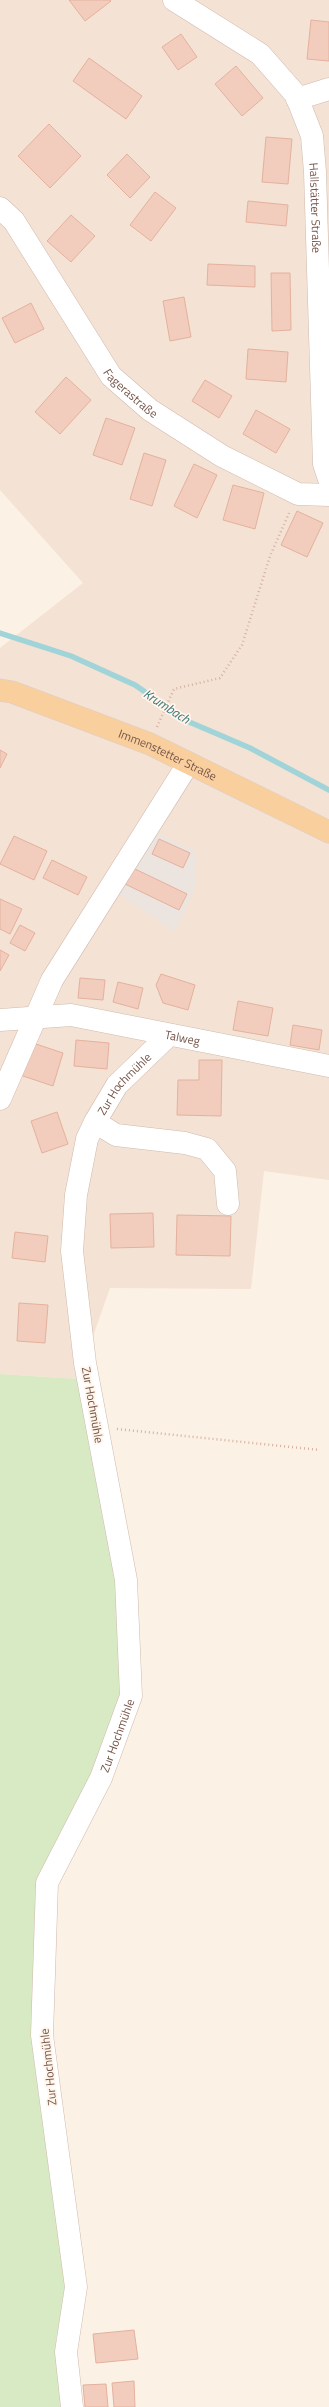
<svg xmlns="http://www.w3.org/2000/svg" width="329" height="2407" font-family="'Titillium Web',sans-serif">
	<style>
		.residential { fill: #f4e2d4 }
		.industrial { fill: #ece4df }
		.green { fill: #d7eac3 }
		.lines { fill: none; stroke-linecap: round; stroke-linejoin: round }
		.stream { stroke: #a0d4d8; stroke-width: 5.5 }
		.building { fill: #f2cdbd; stroke: #e4b19d }
		.minor-casing { stroke: #d0baae; stroke-width: 23 }
		.major-casing { stroke: #d8cfcc; stroke-width: 23 }
		.path { stroke: #d7b0a0; stroke-width: 2.5; stroke-dasharray: 1 3; stroke-linecap: butt }
		.minor { stroke: #fff; stroke-width: 22 }
		.major { stroke: #facf9e; stroke-width: 22 }
		.labels { text-anchor: middle; dominant-baseline: central; stroke-width: 3.5; stroke-linejoin: round; paint-order: stroke }
		.street-label { font-size: 12px; fill: #75554a; stroke: #fff5eb }
		.water-label { font-size: 13px; font-style: italic; fill: #3e767b; stroke: #fff5eb }
	</style>
	<rect width="100%" height="100%" fill="#fcf1e5"/>
	<!-- residential -->
	<polygon class="residential" points="0,0 329,0 329,1180 264,1171 251,1289 110,1288 78,1379 0,1374 0,648 83,583 0,490"/>
	<!-- industrial -->
	<polygon class="industrial" points="154,832 196,851 196,886 175,932 116,892"/>
	<!-- green -->
	<polygon class="green" points="0,1374 78,1379 96,1427 131,1696 47,1883 42,2035 69,2287 56,2339 63,2407 0,2407"/>
	<g class="lines">
		<!-- stream -->
		<polyline class="stream" points="0,633 71,656 135,685 187,721 250,748 329,790"/>
	</g>
	<!-- building -->
	<g class="building">
		<polygon points="69,0 110,0 111,1 85,21"/>
		<polygon points="311,20 329,22 329,61 307,59"/>
		<polygon points="181,34 197,57 178,70 162,47"/>
		<polygon points="89,58 142,96 126,119 73,81"/>
		<polygon points="236,66 263,98 242,116 215,84"/>
		<polygon points="49,124 81,156 50,188 18,156"/>
		<polygon points="266,137 292,139 288,184 262,182"/>
		<polygon points="127,154 150,177 130,198 107,175"/>
		<polygon points="155,192 176,208 151,241 130,225"/>
		<polygon points="248,201 288,205 286,226 246,222"/>
		<polygon points="71,215 95,236 71,262 47,241"/>
		<polygon points="208,264 255,266 255,287 207,285"/>
		<polygon points="271,273 290,273 291,330 272,331"/>
		<polygon points="184,297 191,337 170,341 163,301"/>
		<polygon points="31,303 44,329 15,343 2,318"/>
		<polygon points="248,349 288,352 286,382 246,379"/>
		<polygon points="66,377 91,400 60,434 35,412"/>
		<polygon points="205,380 232,396 219,418 192,401"/>
		<polygon points="256,410 290,429 276,453 243,434"/>
		<polygon points="106,418 135,428 122,465 93,455"/>
		<polygon points="144,453 166,460 152,506 130,499"/>
		<polygon points="194,464 217,475 197,518 174,506"/>
		<polygon points="233,485 264,493 255,529 223,520"/>
		<polygon points="297,511 323,523 307,557 281,545"/>
		<polygon points="0,750 7,754 0,768"/>
		<polygon points="14,836 47,851 34,880 0,864"/>
		<polygon points="159,839 190,853 183,868 152,854"/>
		<polygon points="52,860 87,877 78,895 43,878"/>
		<polygon points="133,868 187,894 179,910 125,884"/>
		<polygon points="0,899 22,909 10,934 0,929"/>
		<polygon points="20,925 35,933 25,951 10,943"/>
		<polygon points="0,950 9,955 0,971"/>
		<polygon points="161,974 195,985 188,1010 163,1003 156,985"/>
		<polygon points="80,978 105,980 103,1000 78,998"/>
		<polygon points="118,982 143,988 138,1009 113,1002"/>
		<polygon points="238,1001 273,1008 268,1036 233,1030"/>
		<polygon points="293,1025 322,1030 319,1050 290,1045"/>
		<polygon points="76,1040 109,1043 107,1069 74,1066"/>
		<polygon points="30,1042 63,1053 53,1086 20,1075"/>
		<polygon points="199,1060 222,1060 221,1116 177,1115 178,1080 199,1080"/>
		<polygon points="57,1112 68,1144 42,1153 31,1121"/>
		<polygon points="153,1213 154,1247 111,1248 110,1214"/>
		<polygon points="177,1215 231,1216 230,1256 176,1255"/>
		<polygon points="15,1232 48,1236 45,1262 12,1258"/>
		<polygon points="19,1303 48,1305 45,1343 17,1341"/>
		<polygon points="134,2330 138,2359 96,2363 93,2334"/>
		<polygon points="134,2381 135,2407 114,2407 112,2383"/>
		<polygon points="106,2384 108,2407 85,2407 83,2385"/>
	</g>
	<g class="lines">
		<defs>
			<g id="minor">
				<path id="s1" d="M174 0 260 54 296 95 312 136 315 172 324 464 329 479"/>
				<polyline points="297,99 329,89"/>
				<path id="s2" d="M0 208 14 221 111 376 150 410 222 456 298 494 329 495"/>
				<path id="s3" d="M0 1020 71 1015 329 1066"/>
				<polyline points="0,1099 52,980 188,764"/>
				<polyline points="95,1122 116,1135 185,1143 207,1149 225,1171 228,1204"/>
				<path id="s4" d="M72 2407 66 2352 76 2287 42 2035 47 1883 101 1778 131 1696 126 1580 85 1363 72 1251 76 1195 87 1139 95 1122 117 1085 169 1035"/>
			</g>
			<g id="major">
				<path id="s5" d="M0 690 12 692 150 744 329 832"/>
			</g>
		</defs>
		<!-- minor casing -->
		<use href="#minor" class="minor-casing"/>
		<!-- major casing -->
		<use href="#major" class="major-casing"/>
		<!-- path -->
		<g class="path">
			<polyline points="157,727 174,689 220,678 242,645 270,556 290,511"/>
			<polyline points="117,1429 320,1450"/>
		</g>
		<!-- minor -->
		<use href="#minor" class="minor"/>
		<!-- major -->
		<use href="#major" class="major"/>
	</g>
	<g class="labels">
		<!-- street labels -->
		<g class="street-label">
			<text stroke="none"><textPath href="#s1" startOffset="272">Hallstätter Straße</textPath></text>
			<text stroke="none"><textPath href="#s2" startOffset="228">Fagerastraße</textPath></text>
			<text stroke="none"><textPath href="#s5" startOffset="180">Immenstetter Straße</textPath></text>
			<text stroke="none"><textPath href="#s3" startOffset="185">Talweg</textPath></text>
			<text stroke="none"><textPath href="#s4" startOffset="1363">Zur Hochmühle</textPath></text>
			<text transform="translate(93 1405) rotate(80)">Zur Hochmühle</text>
			<text stroke="none"><textPath href="#s4" startOffset="691">Zur Hochmühle</textPath></text>
			<text transform="translate(48 2067) rotate(-96)">Zur Hochmühle</text>
		</g>
		<!-- water labels -->
		<g class="water-label">
			<text transform="translate(167 706) rotate(33)">Krumbach</text>
		</g>
	</g>
</svg>
